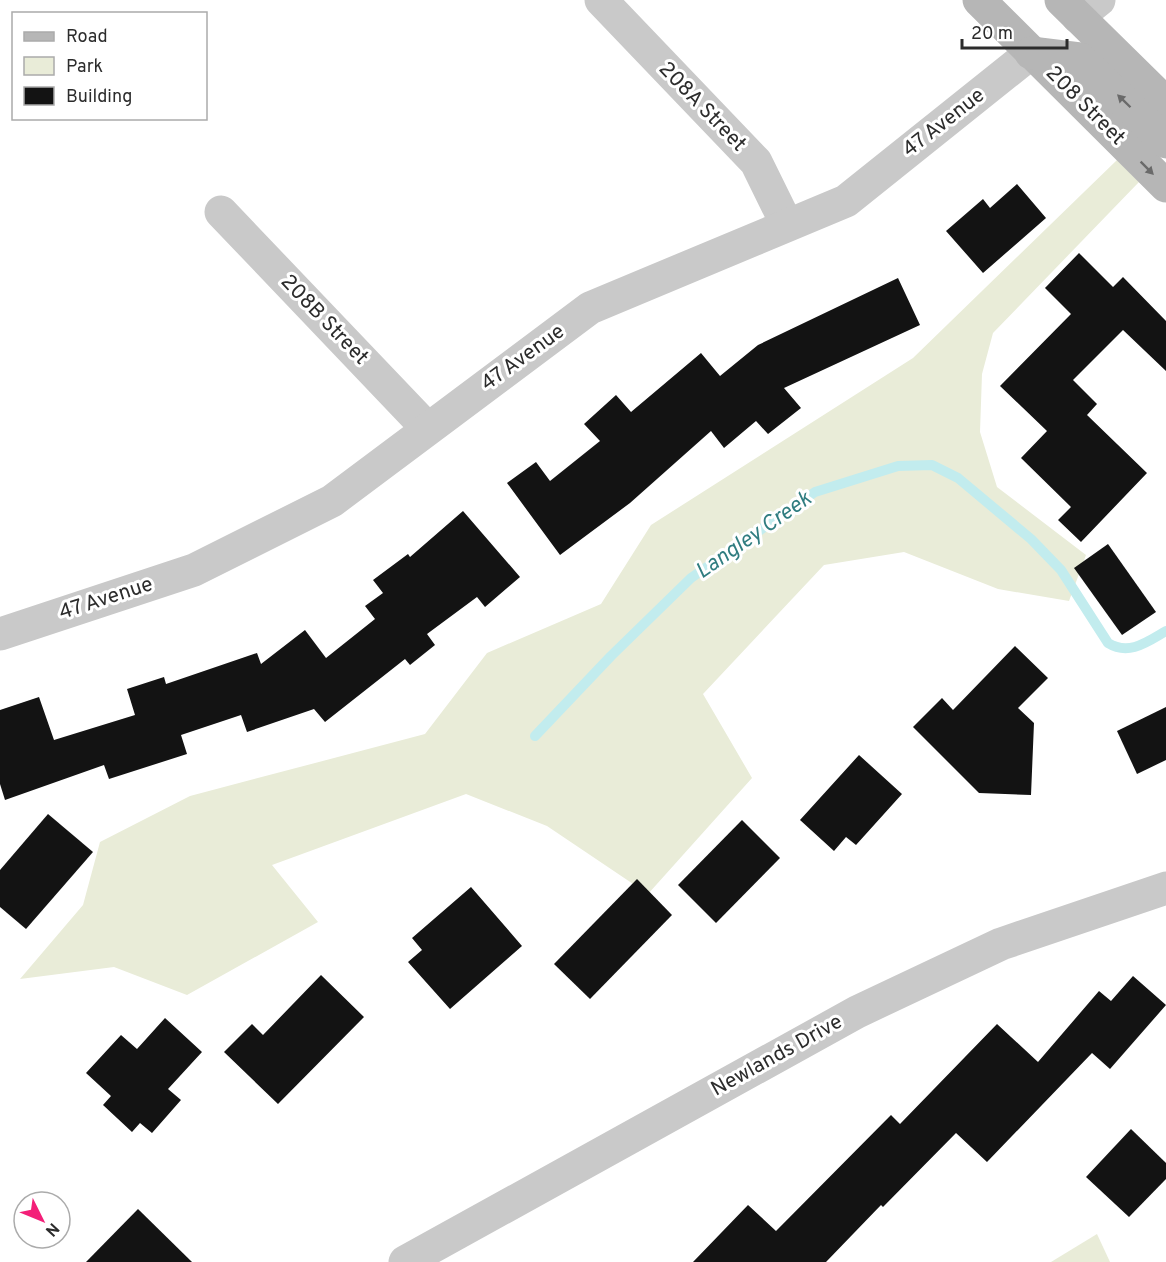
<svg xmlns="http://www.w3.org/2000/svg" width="1166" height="1262" font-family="Overpass,sans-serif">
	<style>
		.green { fill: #e9ecd8 }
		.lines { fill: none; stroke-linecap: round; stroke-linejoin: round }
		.stream { stroke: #c2ecee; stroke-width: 10 }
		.building { fill: #131313 }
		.minor { stroke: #c9c9c9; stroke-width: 33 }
		.tertiary { stroke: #c9c9c9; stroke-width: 33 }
		.secondary { stroke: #b6b6b6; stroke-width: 33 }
		.oneway { fill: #6a6a6a }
		.labels { text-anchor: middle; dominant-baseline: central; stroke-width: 6; stroke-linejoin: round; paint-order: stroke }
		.street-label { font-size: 21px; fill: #2c2c2c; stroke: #fff }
		.water-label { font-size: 22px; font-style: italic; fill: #307d80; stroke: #fff }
	</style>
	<rect width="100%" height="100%" fill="#fff"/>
	<!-- green -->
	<g class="green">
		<polygon points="1117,160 1139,182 993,333 982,374 980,432 997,487 1086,555 1069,601 998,589 904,552 824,565 703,694 752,778 648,894 547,826 466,794 272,865 318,922 187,995 114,967 20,979 83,905 100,842 190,796 425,734 487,653 601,604 651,525 913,358"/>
		<polygon points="1097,1234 1110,1262 1051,1262"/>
	</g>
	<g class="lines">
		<!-- stream -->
		<path class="stream" d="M535 736 611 656 691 578 815 492 898 466 932 465 958 478 1031 539 1061 570 1108 643C1129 656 1147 642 1166 631"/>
	</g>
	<!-- building -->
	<g class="building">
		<polygon points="1017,184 1046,218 983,273 946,231 983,199 990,208"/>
		<polygon points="1079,253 1113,287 1123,277 1166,321 1166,371 1123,330 1073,380 1097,404 1087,415 1147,473 1081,542 1058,520 1071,507 1021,458 1047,431 1000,386 1071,314 1045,288"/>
		<polygon points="898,278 920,325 784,388 801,408 768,434 756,421 724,448 711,431 630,503 560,555 507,483 536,462 550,481 600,441 584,424 616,395 631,412 701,353 720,376 758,345"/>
		<polygon points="463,511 520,577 485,607 477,597 427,634 435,645 410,665 405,659 325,722 314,709 247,732 241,715 181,735 187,754 109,779 104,765 5,800 0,784 0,710 39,697 54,740 135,715 127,689 164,677 166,684 257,653 261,664 305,630 326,658 375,619 365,606 383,593 373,580 408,554 410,557"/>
		<polygon points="1108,544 1156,612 1122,635 1074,568"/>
		<polygon points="1015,646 1048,678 1018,708 1034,723 1031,795 979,793 913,727 942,698 953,710"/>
		<polygon points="1166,707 1166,760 1137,774 1117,731"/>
		<polygon points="859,755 902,794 856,845 846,837 834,851 800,820"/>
		<polygon points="48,814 93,852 26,929 0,907 0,870"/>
		<polygon points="742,820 780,858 716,923 678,885"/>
		<polygon points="637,879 672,915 590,999 554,964"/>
		<polygon points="471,887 522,946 450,1009 408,962 422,950 412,938"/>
		<polygon points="321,975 364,1017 278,1104 224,1052 252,1024 263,1035"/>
		<polygon points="1133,976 1166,1005 1110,1069 1092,1053 987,1162 956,1133 883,1207 881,1205 826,1262 693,1262 748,1205 776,1231 891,1115 900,1124 997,1024 1038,1062 1099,991 1111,1001"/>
		<polygon points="165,1018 202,1052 168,1089 181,1100 152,1133 140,1123 132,1132 103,1105 111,1096 86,1073 121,1035 137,1049"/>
		<polygon points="1131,1129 1166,1163 1166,1179 1129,1217 1086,1177"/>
		<polygon points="138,1209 192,1262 86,1262"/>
	</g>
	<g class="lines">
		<!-- minor -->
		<g class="minor">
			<polyline points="601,0 756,162 787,225"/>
			<polyline points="221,212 427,428"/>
			<polyline points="0,634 194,570 332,501 590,308 846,201 1031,53"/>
			<polyline points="405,1262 857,1012 1001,944 1166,888"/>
		</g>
		<!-- tertiary -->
		<polyline class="tertiary" points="1078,17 1099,0"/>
		<!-- secondary -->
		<g class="secondary">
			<polyline points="979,0 1166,186"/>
			<polyline points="1061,0 1166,103"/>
			<polyline points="1031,53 1080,59 1166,142"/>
		</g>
	</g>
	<!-- one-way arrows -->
	<defs><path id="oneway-solid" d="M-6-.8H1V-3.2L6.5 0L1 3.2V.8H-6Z" transform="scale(1.5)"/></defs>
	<g class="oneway">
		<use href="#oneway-solid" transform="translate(1124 101) rotate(-136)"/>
		<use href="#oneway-solid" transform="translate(1147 168) rotate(45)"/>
	</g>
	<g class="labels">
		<!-- street labels -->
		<g class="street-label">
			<text transform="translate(1085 106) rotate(45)">208 Street</text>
			<text transform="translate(702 107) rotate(46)">208A Street</text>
			<text transform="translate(944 123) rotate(-38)">47 Avenue</text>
			<text transform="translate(324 320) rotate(46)">208B Street</text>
			<text transform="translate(523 358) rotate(-36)">47 Avenue</text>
			<text transform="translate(106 599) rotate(-18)">47 Avenue</text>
			<text transform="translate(777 1056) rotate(-29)">Newlands Drive</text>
		</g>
		<!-- water labels -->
		<g class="water-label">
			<text transform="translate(754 536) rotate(-35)">Langley Creek</text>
		</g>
	</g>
	<!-- legend -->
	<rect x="12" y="12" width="195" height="108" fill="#ffffff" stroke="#ababab" stroke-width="1.5"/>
	<rect x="24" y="32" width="30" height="9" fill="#b6b6b6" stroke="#ababab" stroke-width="1.5"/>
	<text x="66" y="42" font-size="18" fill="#2c2c2c">Road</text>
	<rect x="24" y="57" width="30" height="18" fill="#e9ecd8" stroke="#ababab" stroke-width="1.5"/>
	<text x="66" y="72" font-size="18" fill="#2c2c2c">Park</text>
	<rect x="24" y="87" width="30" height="18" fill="#131313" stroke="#ababab" stroke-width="1.5"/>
	<text x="66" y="102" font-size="18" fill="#2c2c2c">Building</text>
	<!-- north arrow -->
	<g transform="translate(42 1220) rotate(133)"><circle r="28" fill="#ffffff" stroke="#ababab" stroke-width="1.5"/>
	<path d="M0-4.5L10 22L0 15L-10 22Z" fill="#f31f78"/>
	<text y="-9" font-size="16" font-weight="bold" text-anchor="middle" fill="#2c2c2c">N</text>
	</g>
	<!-- scale -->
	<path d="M962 39v9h105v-9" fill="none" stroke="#2c2c2c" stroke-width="3"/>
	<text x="971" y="39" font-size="18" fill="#2c2c2c" stroke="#ffffff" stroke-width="4.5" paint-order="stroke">20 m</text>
</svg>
